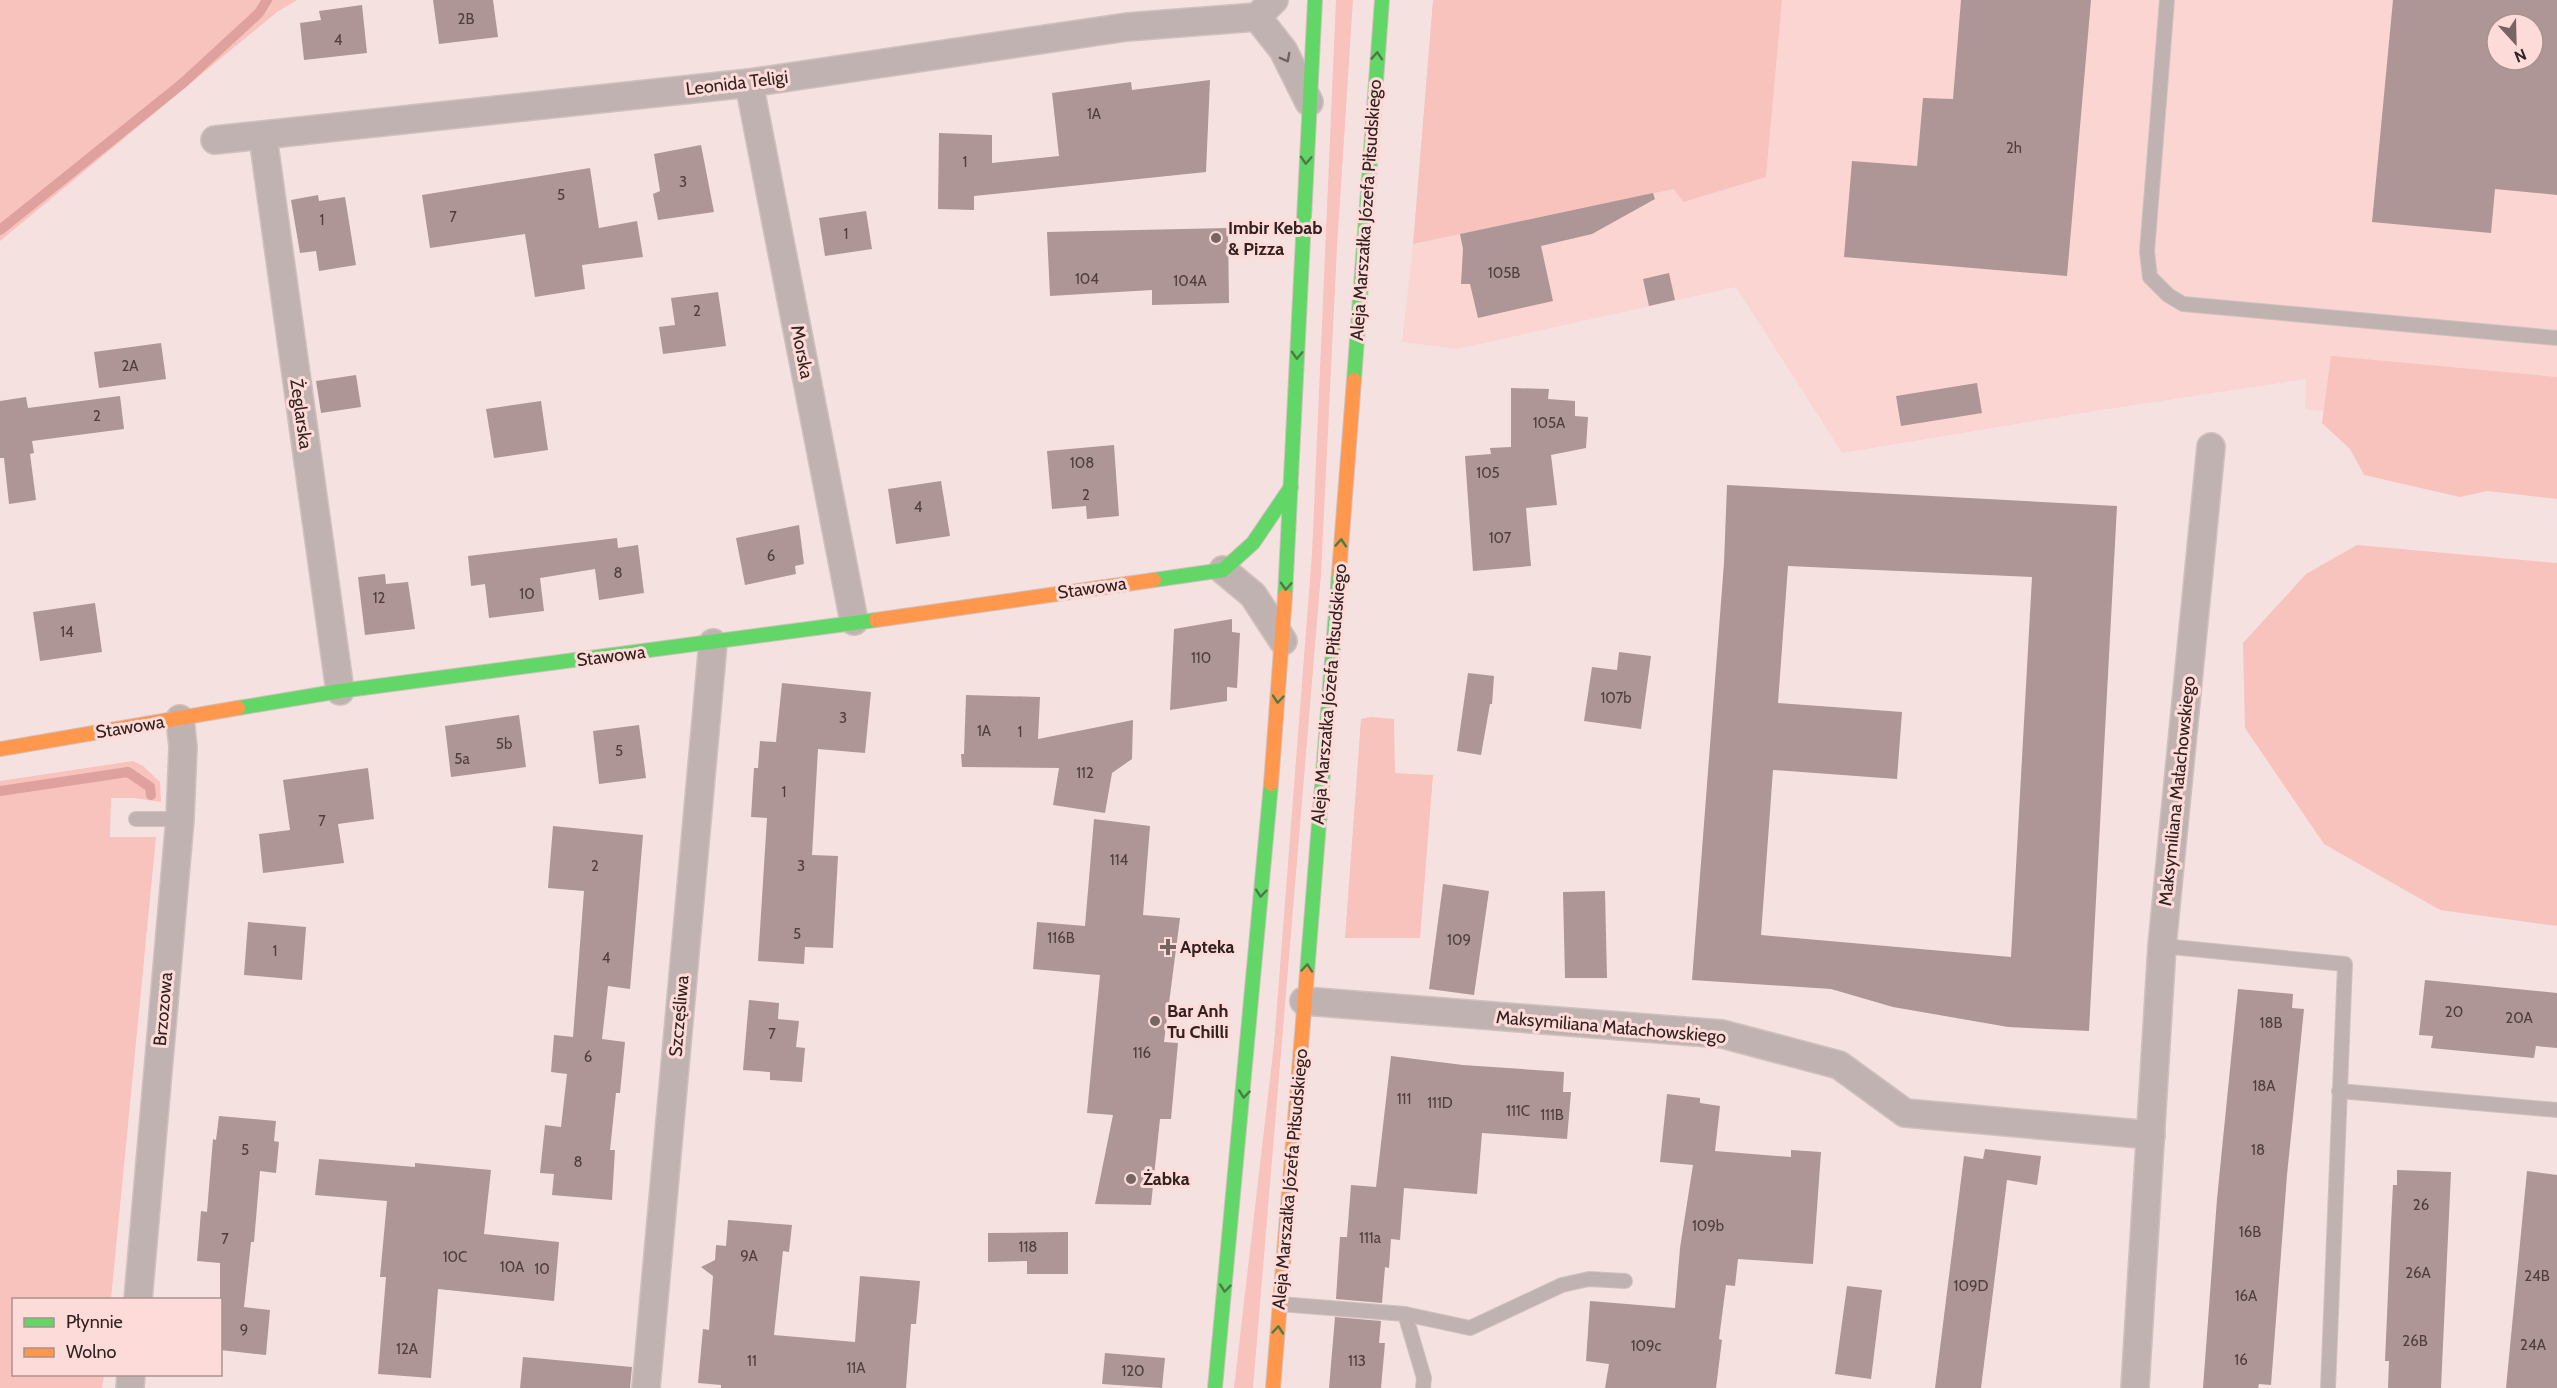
<svg xmlns="http://www.w3.org/2000/svg" width="2557" height="1388" font-family="Cabin,sans-serif">
	<style>
		.built { fill: #fad5d2; fill-rule: evenodd }
		.green { fill: #f8c2bd }
		.lines { fill: none; stroke-linecap: round; stroke-linejoin: round }
		.stream { stroke: #dfa19d; stroke-width: 10 }
		.building { fill: #ad9695; fill-rule: evenodd }
		.lane-casing { stroke: #d0c1bf; stroke-width: 16 }
		.street-casing { stroke: #d0c1bf; stroke-width: 30 }
		.fast-casing { stroke: #d0c1bf; stroke-width: 16 }
		.slow-casing { stroke: #d0c1bf; stroke-width: 16 }
		.lane { stroke: #c0b2b0; stroke-width: 14 }
		.street { stroke: #c0b2b0; stroke-width: 27 }
		.fast { stroke: #63d668; stroke-width: 14 }
		.slow { stroke: #ff974d; stroke-width: 14 }
		.oneway { stroke: #4a7c44 }
		.oneway2 { stroke: #716261 }
		.poi-dot { fill: #766563; stroke: #fddbd8; stroke-width: 2 }
		.labels { text-anchor: middle; dominant-baseline: central; stroke-width: 6; stroke-linejoin: round; paint-order: stroke }
		.number-label { font-size: 15px; fill: #503e3d }
		.street-label { font-size: 18px; fill: #312120; stroke: #fddbd8 }
		.poi-label { font-size: 18px; font-weight: bold; fill: #312120; stroke: #fddbd8; text-anchor: start }
	</style>
	<rect width="100%" height="100%" fill="#f5e2e0"/>
	<!-- built -->
	<path class="built" d="M1782 0H2557V442L2305 409 2306 379 2082 413 1842 453 1736 287 1457 349 1402 342 1413 244 1674 189 1766 177ZM2497 24H2533V60H2497Z"/>
	<!-- green -->
	<g class="green">
		<polygon points="0,0 297,0 277,12 0,241"/>
		<polygon points="1336,0 1353,0 1337,247 1321,574 1253,1388 1234,1388 1274,1044 1312,554"/>
		<polygon points="1433,0 1782,0 1766,177 1683,202 1674,189 1413,244"/>
		<polygon points="2331,356 2557,377 2557,499 2487,491 2460,497 2364,475 2350,449 2322,423"/>
		<polygon points="2357,545 2557,563 2557,926 2440,910 2324,844 2245,728 2243,643 2306,574"/>
		<polygon points="1371,717 1394,719 1395,773 1433,775 1420,938 1345,938 1361,719"/>
		<polygon points="133,761 143,766 160,782 161,802 134,798 111,798 110,837 156,837 111,1299 14,1300 14,1374 104,1375 102,1388 0,1388 0,781"/>
	</g>
	<g class="lines">
		<!-- stream -->
		<g class="stream">
			<polyline points="0,230 183,83 259,13 267,0"/>
			<polyline points="0,791 128,772 150,787 151,795"/>
		</g>
	</g>
	<!-- building -->
	<g class="building">
		<polygon points="433,0 493,0 498,37 439,44"/>
		<polygon points="1961,0 2091,0 2067,276 1844,257 1852,161 1917,166 1923,98 1953,99"/>
		<path d="M2393 0H2557V195L2495 189 2491 233 2372 222ZM2497 24H2533V60H2497Z"/>
		<polygon points="362,5 367,53 304,60 300,23 321,20 319,11"/>
		<polygon points="1210,80 1206,172 974,196 974,210 938,209 939,133 992,135 992,163 1059,156 1052,93 1131,82 1132,90"/>
		<polygon points="701,145 714,212 658,220 653,194 660,191 654,154"/>
		<polygon points="590,168 599,228 637,221 643,257 582,265 585,289 535,297 525,234 430,248 422,195"/>
		<polygon points="1653,193 1655,199 1592,234 1541,246 1553,301 1478,318 1470,284 1461,284 1463,249 1460,234"/>
		<polygon points="318,195 319,201 345,197 356,265 319,271 316,251 300,253 291,200"/>
		<polygon points="866,211 872,249 825,256 819,218"/>
		<polygon points="1228,228 1229,303 1152,305 1152,290 1050,296 1047,232"/>
		<polygon points="1669,273 1675,300 1649,306 1643,279"/>
		<polygon points="718,292 726,346 663,354 659,327 675,325 671,298"/>
		<polygon points="161,343 166,379 99,388 94,352"/>
		<polygon points="356,375 361,407 321,413 316,381"/>
		<polygon points="1977,383 1982,413 1901,426 1896,396"/>
		<polygon points="1511,388 1549,389 1548,399 1575,401 1575,416 1588,417 1586,448 1551,455 1557,505 1526,508 1531,566 1473,571 1465,456 1491,454 1490,448 1511,447"/>
		<polygon points="120,396 124,429 32,441 34,453 30,454 36,500 9,504 4,458 0,458 0,401 26,397 28,408"/>
		<polygon points="541,401 548,450 494,458 486,409"/>
		<polygon points="1114,445 1119,516 1087,519 1086,506 1052,509 1047,451"/>
		<polygon points="941,481 950,536 896,544 888,489"/>
		<path d="M1727 485 2117 506 2089 1031 2008 1027 1893 1007 1831 989 1692 980 1724 563ZM1788 566 2032 577 2011 957 1761 935 1773 770 1897 779 1902 712 1778 703Z"/>
		<polygon points="799,525 804,564 795,566 796,574 745,585 736,538"/>
		<polygon points="617,538 618,548 638,545 644,593 599,600 595,569 540,578 544,611 489,618 485,584 471,586 468,556"/>
		<polygon points="385,574 386,584 408,582 415,629 365,635 358,577"/>
		<polygon points="95,603 102,652 40,661 33,612"/>
		<polygon points="1232,619 1232,632 1240,633 1237,688 1227,687 1227,701 1170,710 1174,629"/>
		<polygon points="1619,652 1651,656 1641,729 1584,721 1592,667 1617,670"/>
		<polygon points="1468,673 1494,676 1492,704 1490,704 1481,755 1457,751"/>
		<polygon points="782,683 871,692 865,753 818,749 812,855 838,856 833,948 805,947 804,964 758,961 767,818 751,817 754,768 758,768 760,741 776,742"/>
		<polygon points="966,695 1040,697 1038,739 1133,720 1132,759 1112,773 1105,813 1053,805 1059,768 962,767 961,754 964,754"/>
		<polygon points="519,715 526,767 451,777 445,726"/>
		<polygon points="639,725 646,778 599,784 593,731"/>
		<polygon points="368,768 374,819 338,824 344,863 263,873 259,834 290,830 283,780"/>
		<polygon points="1094,819 1150,826 1143,915 1180,918 1164,1042 1178,1043 1171,1119 1160,1119 1151,1205 1095,1204 1113,1115 1087,1113 1100,975 1033,969 1037,922 1085,926"/>
		<polygon points="553,826 643,835 630,989 608,986 602,1039 625,1042 620,1093 616,1093 610,1150 615,1150 612,1200 552,1195 554,1174 540,1173 545,1125 561,1127 567,1074 551,1072 554,1035 573,1037 584,891 548,888"/>
		<polygon points="1443,884 1489,891 1474,995 1429,989"/>
		<polygon points="1605,891 1607,978 1565,978 1563,892"/>
		<polygon points="248,922 306,927 302,980 244,975"/>
		<polygon points="2425,980 2557,993 2557,1048 2536,1046 2534,1058 2431,1048 2433,1036 2419,1035"/>
		<polygon points="2238,989 2293,994 2292,1008 2304,1009 2287,1175 2271,1385 2259,1384 2258,1388 2203,1388 2217,1199"/>
		<polygon points="749,1000 779,1003 778,1019 799,1021 796,1047 805,1048 802,1082 770,1080 770,1072 743,1070"/>
		<polygon points="1391,1056 1463,1065 1564,1072 1563,1092 1571,1092 1567,1139 1482,1133 1477,1194 1404,1188 1400,1240 1391,1239 1389,1268 1385,1267 1382,1303 1336,1299 1340,1237 1347,1237 1351,1185 1376,1187"/>
		<polygon points="1667,1094 1700,1098 1700,1103 1720,1106 1715,1151 1791,1157 1791,1150 1821,1152 1813,1264 1738,1259 1735,1286 1726,1285 1719,1339 1722,1340 1716,1388 1605,1388 1609,1364 1586,1361 1590,1301 1675,1308 1680,1248 1693,1165 1660,1162"/>
		<polygon points="219,1116 276,1121 274,1141 279,1142 276,1173 260,1171 254,1242 251,1242 244,1307 270,1310 266,1355 220,1350 220,1263 197,1261 201,1211 207,1212 213,1139 216,1140"/>
		<polygon points="1985,1149 2041,1156 2037,1185 2007,1180 1981,1388 1935,1388 1964,1156 1983,1159"/>
		<polygon points="319,1159 415,1167 415,1163 491,1170 484,1234 559,1242 554,1301 438,1289 431,1378 378,1374 386,1277 380,1277 387,1201 315,1195"/>
		<polygon points="2397,1170 2451,1172 2441,1388 2388,1388 2389,1361 2385,1361 2391,1224 2393,1185 2397,1185"/>
		<polygon points="2527,1171 2557,1175 2557,1388 2506,1388"/>
		<polygon points="728,1220 792,1225 789,1252 783,1251 774,1335 855,1342 860,1276 920,1281 916,1324 911,1324 906,1388 721,1388 721,1385 698,1383 703,1329 709,1330 713,1276 701,1267 715,1260 716,1245 726,1246"/>
		<polygon points="1068,1232 1068,1274 1027,1274 1027,1261 988,1262 988,1233"/>
		<polygon points="1847,1286 1882,1290 1871,1379 1835,1374"/>
		<polygon points="1335,1317 1381,1321 1379,1343 1385,1343 1381,1388 1329,1388"/>
		<polygon points="1105,1353 1165,1358 1162,1388 1102,1384"/>
		<polygon points="523,1357 632,1367 630,1388 520,1388"/>
	</g>
	<g class="lines">
		<defs>
			<g id="lane">
				<polyline points="2167,0 2147,252 2150,277 2168,295 2183,304 2557,338"/>
				<polyline points="136,819 180,819"/>
				<polyline points="2162,946 2345,964 2328,1388"/>
				<polyline points="2339,1091 2557,1110"/>
				<polyline points="1280,1304 1405,1314 1470,1328 1562,1285 1589,1279 1625,1281"/>
				<polyline points="1405,1314 1424,1378 1423,1388"/>
			</g>
			<g id="street">
				<polyline points="1257,17 1283,50 1309,102"/>
				<polyline points="749,83 854,621"/>
				<polyline points="263,137 340,691"/>
				<polyline points="215,140 749,83 1127,27 1257,17 1274,0"/>
				<polyline points="1223,570 1253,595 1283,641"/>
				<polyline points="1304,1001 1722,1034 1839,1065 1905,1113 2151,1135"/>
				<polyline points="138,1300 180,819 183,747 180,719"/>
				<polyline points="130,1388 131,1374"/>
				<polyline points="646,1388 713,643"/>
				<polyline points="2135,1388 2162,946 2211,447"/>
			</g>
			<g id="fast">
				<polyline points="1354,380 1382,0"/>
				<polyline points="1154,580 1223,570 1253,543 1291,487"/>
				<polyline points="1285,596 1315,0"/>
				<polyline points="238,708 340,691 876,620"/>
				<polyline points="1307,973 1339,573"/>
				<polyline points="1215,1388 1271,784"/>
			</g>
			<g id="slow">
				<polyline points="1339,573 1354,380"/>
				<polyline points="876,620 1154,580"/>
				<polyline points="0,749 238,708"/>
				<polyline points="1271,784 1285,596"/>
				<polyline points="1273,1388 1307,973"/>
			</g>
		</defs>
		<!-- lane casing -->
		<use href="#lane" class="lane-casing"/>
		<!-- street casing -->
		<use href="#street" class="street-casing"/>
		<!-- fast casing -->
		<use href="#fast" class="fast-casing"/>
		<!-- slow casing -->
		<use href="#slow" class="slow-casing"/>
		<!-- lane -->
		<use href="#lane" class="lane"/>
		<!-- street -->
		<use href="#street" class="street"/>
		<!-- fast -->
		<use href="#fast" class="fast"/>
		<!-- slow -->
		<use href="#slow" class="slow"/>
	</g>
	<!-- one-way arrows -->
	<defs><path id="oneway-chevron" d="M-2-3.5L2.5 0L-2 3.5" fill="none" stroke-width="1.6" stroke-linecap="round" stroke-linejoin="round" transform="scale(1.5)"/></defs>
	<g class="oneway">
		<use href="#oneway-chevron" transform="translate(1377 56) rotate(-86)"/>
		<use href="#oneway-chevron" transform="translate(1306 160) rotate(93)"/>
		<use href="#oneway-chevron" transform="translate(1297 355) rotate(92)"/>
		<use href="#oneway-chevron" transform="translate(1341 543) rotate(-86)"/>
		<use href="#oneway-chevron" transform="translate(1286 586) rotate(93)"/>
		<use href="#oneway-chevron" transform="translate(1278 699) rotate(95)"/>
		<use href="#oneway-chevron" transform="translate(1261 893) rotate(95)"/>
		<use href="#oneway-chevron" transform="translate(1307 968) rotate(-85)"/>
		<use href="#oneway-chevron" transform="translate(1244 1094) rotate(96)"/>
		<use href="#oneway-chevron" transform="translate(1225 1288) rotate(96)"/>
		<use href="#oneway-chevron" transform="translate(1278 1330) rotate(-85)"/>
	</g>
	<use class="oneway2" href="#oneway-chevron" transform="translate(1286 58) rotate(62)"/>
	<!-- markers -->
	<g class="poi-dot">
		<circle cx="1216" cy="238" r="6"/>
		<path d="M1165 938h6v6h6v6h-6v6h-6v-6h-6v-6h6z"/>
		<circle cx="1155" cy="1021" r="6"/>
		<circle cx="1131" cy="1179" r="6"/>
	</g>
	<g class="labels">
		<!-- number labels -->
		<g class="number-label">
			<text x="466" y="19">2B</text>
			<text x="338" y="40">4</text>
			<text x="1094" y="114">1A</text>
			<text x="2014" y="148">2h</text>
			<text x="965" y="162">1</text>
			<text x="683" y="182">3</text>
			<text x="561" y="195">5</text>
			<text x="453" y="217">7</text>
			<text x="322" y="220">1</text>
			<text x="846" y="234">1</text>
			<text x="1504" y="273">105B</text>
			<text x="1087" y="279">104</text>
			<text x="1190" y="281">104A</text>
			<text x="697" y="311">2</text>
			<text x="130" y="366">2A</text>
			<text x="97" y="416">2</text>
			<text x="1549" y="423">105A</text>
			<text x="1082" y="463">108</text>
			<text x="1488" y="473">105</text>
			<text x="1086" y="495">2</text>
			<text x="918" y="507">4</text>
			<text x="1500" y="538">107</text>
			<text x="771" y="556">6</text>
			<text x="618" y="573">8</text>
			<text x="527" y="594">10</text>
			<text x="379" y="598">12</text>
			<text x="67" y="632">14</text>
			<text x="1201" y="658">110</text>
			<text x="1616" y="698">107b</text>
			<text x="843" y="718">3</text>
			<text x="984" y="731">1A</text>
			<text x="1020" y="732">1</text>
			<text x="504" y="744">5b</text>
			<text x="619" y="751">5</text>
			<text x="462" y="759">5a</text>
			<text x="1085" y="773">112</text>
			<text x="784" y="792">1</text>
			<text x="322" y="821">7</text>
			<text x="1119" y="860">114</text>
			<text x="595" y="866">2</text>
			<text x="801" y="866">3</text>
			<text x="797" y="934">5</text>
			<text x="1061" y="938">116B</text>
			<text x="1459" y="940">109</text>
			<text x="275" y="951">1</text>
			<text x="606" y="958">4</text>
			<text x="2454" y="1012">20</text>
			<text x="2519" y="1018">20A</text>
			<text x="2271" y="1023">18B</text>
			<text x="772" y="1034">7</text>
			<text x="1142" y="1053">116</text>
			<text x="588" y="1057">6</text>
			<text x="2264" y="1086">18A</text>
			<text x="1404" y="1099">111</text>
			<text x="1440" y="1103">111D</text>
			<text x="1518" y="1111">111C</text>
			<text x="1552" y="1115">111B</text>
			<text x="245" y="1150">5</text>
			<text x="2258" y="1150">18</text>
			<text x="578" y="1162">8</text>
			<text x="2421" y="1205">26</text>
			<text x="1708" y="1226">109b</text>
			<text x="2250" y="1232">16B</text>
			<text x="1370" y="1238">111a</text>
			<text x="225" y="1239">7</text>
			<text x="1028" y="1247">118</text>
			<text x="749" y="1256">9A</text>
			<text x="455" y="1257">10C</text>
			<text x="512" y="1267">10A</text>
			<text x="542" y="1269">10</text>
			<text x="2418" y="1273">26A</text>
			<text x="2537" y="1276">24B</text>
			<text x="1971" y="1286">109D</text>
			<text x="2246" y="1296">16A</text>
			<text x="244" y="1330">9</text>
			<text x="2415" y="1341">26B</text>
			<text x="2533" y="1345">24A</text>
			<text x="1646" y="1346">109c</text>
			<text x="407" y="1349">12A</text>
			<text x="2241" y="1360">16</text>
			<text x="752" y="1361">11</text>
			<text x="1357" y="1361">113</text>
			<text x="856" y="1368">11A</text>
			<text x="1133" y="1371">120</text>
		</g>
		<!-- street labels -->
		<g class="street-label">
			<text transform="translate(737 83) rotate(-7)">Leonida Teligi</text>
			<text transform="translate(1366 210) rotate(-86)">Aleja Marszałka Józefa Piłsudskiego</text>
			<text transform="translate(802 352) rotate(79)">Morska</text>
			<text transform="translate(301 414) rotate(82)">Żeglarska</text>
			<text transform="translate(1092 588) rotate(-8)">Stawowa</text>
			<text transform="translate(611 656) rotate(-7)">Stawowa</text>
			<text transform="translate(1329 694) rotate(-85)">Aleja Marszałka Józefa Piłsudskiego</text>
			<text transform="translate(130 727) rotate(-9)">Stawowa</text>
			<text transform="translate(2177 791) rotate(-84)">Maksymiliana Małachowskiego</text>
			<text transform="translate(163 1009) rotate(-85)">Brzozowa</text>
			<text transform="translate(679 1016) rotate(-85)">Szczęśliwa</text>
			<text transform="translate(1611 1027) rotate(5)">Maksymiliana Małachowskiego</text>
			<text transform="translate(1290 1179) rotate(-85)">Aleja Marszałka Józefa Piłsudskiego</text>
		</g>
		<!-- poi labels -->
		<g class="poi-label">
			<text x="1228" y="228">Imbir Kebab<tspan x="1228" dy="21">&amp; Pizza</tspan></text>
			<text x="1180" y="947">Apteka</text>
			<text x="1167" y="1011">Bar Anh<tspan x="1167" dy="21">Tu Chilli</tspan></text>
			<text x="1143" y="1179">Żabka</text>
		</g>
	</g>
	<!-- legend -->
	<rect x="12" y="1298" width="210" height="78" fill="#fddbd8" stroke="#ab918e" stroke-width="1.5"/>
	<rect x="24" y="1318" width="30" height="9" fill="#63d668" stroke="#ab918e" stroke-width="1.5"/>
	<text x="66" y="1328" font-size="18" fill="#312120">Płynnie</text>
	<rect x="24" y="1348" width="30" height="9" fill="#ff974d" stroke="#ab918e" stroke-width="1.5"/>
	<text x="66" y="1358" font-size="18" fill="#312120">Wolno</text>
	<!-- north arrow -->
	<g transform="translate(2515 42) rotate(158)"><circle r="28" fill="#fddbd8" stroke="#ab918e" stroke-width="1.5"/>
	<path d="M0-4.5L10 22L0 15L-10 22Z" fill="#766563"/>
	<text y="-9" font-size="16" font-weight="bold" text-anchor="middle" fill="#312120">N</text>
	</g>
</svg>
